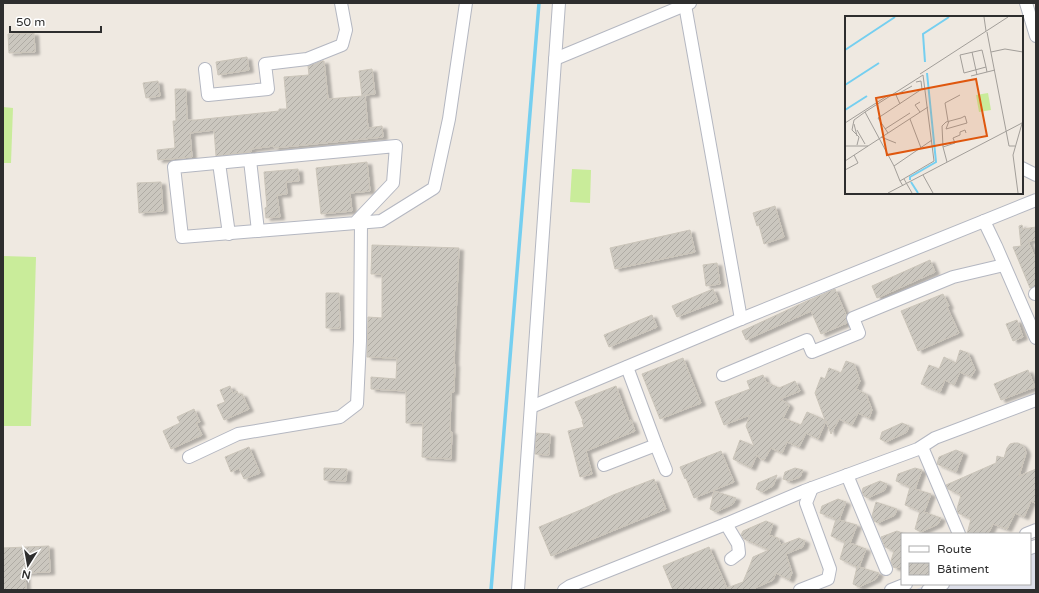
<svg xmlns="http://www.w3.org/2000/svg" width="1039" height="593" font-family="'Varela Round',sans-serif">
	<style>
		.airport { fill: #dcdee8 }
		.pitch { fill: #c9ec9a }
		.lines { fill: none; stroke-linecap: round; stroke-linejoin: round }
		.stream { stroke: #75cff0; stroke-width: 3.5 }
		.building { fill: url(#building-hatch); stroke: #cbc5ba; filter: url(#shadow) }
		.minor-casing { stroke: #b4b7c1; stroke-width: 14 }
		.minor { stroke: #fff; stroke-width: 12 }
		.inset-river { fill: none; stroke: #75cff0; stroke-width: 2 }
		.inset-road { fill: none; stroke: #a29e99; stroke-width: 1 }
		.view { fill: #df570e; fill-opacity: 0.15; stroke: #df570e; stroke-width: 2 }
		.inset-edge { fill: none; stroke: #2e2e2e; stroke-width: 2 }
	</style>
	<defs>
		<pattern id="building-hatch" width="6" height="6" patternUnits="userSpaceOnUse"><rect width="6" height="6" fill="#cbc7bf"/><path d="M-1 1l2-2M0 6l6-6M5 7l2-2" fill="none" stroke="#afaba4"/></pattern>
		<filter id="shadow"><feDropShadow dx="4.5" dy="2.5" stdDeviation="1" flood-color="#0004"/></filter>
	</defs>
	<rect width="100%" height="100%" fill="#efe9e1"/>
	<!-- airport -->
	<polygon class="airport" points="1036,539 1036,590 914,590 929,584 1030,584 1030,542"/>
	<!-- pitch -->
	<g class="pitch">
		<polygon points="3,107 13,108 11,163 3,163"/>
		<polygon points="572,169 591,170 590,203 570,202"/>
		<polygon points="3,256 36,257 31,426 3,426"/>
	</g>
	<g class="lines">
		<!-- stream -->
		<polyline class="stream" points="491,590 539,3"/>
	</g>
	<!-- building -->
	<g class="building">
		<polygon points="34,33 35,52 9,53 8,34"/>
		<polygon points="247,57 249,70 218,75 216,62"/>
		<polygon points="322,61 324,61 328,99 362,96 359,71 372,69 375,94 365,95 368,128 382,126 383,137 274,148 274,146 251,149 251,152 216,156 214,130 190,133 192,157 158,160 157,150 175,148 173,121 176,121 175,89 186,89 187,120 196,120 279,111 279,109 287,109 284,77 309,75 308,66"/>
		<polygon points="158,81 160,96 146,98 143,83"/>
		<polygon points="367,162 370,191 350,193 352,211 321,214 316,168"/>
		<polygon points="298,169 299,181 286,182 287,194 277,195 280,217 266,218 265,208 267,207 264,172"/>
		<polygon points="161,182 163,211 139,213 137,183"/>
		<polygon points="775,206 784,237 764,244 759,225 757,226 753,213"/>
		<polygon points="1022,225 1023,229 1036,227 1036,240 1028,241 1036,260 1036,286 1030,288 1013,247 1021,246 1019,226"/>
		<polygon points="690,230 695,252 615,269 610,248"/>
		<polygon points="372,245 459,248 455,341 455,340 454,364 455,364 454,392 451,392 450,432 452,432 451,459 422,457 423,423 406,423 406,391 371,389 371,377 396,379 397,358 367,357 368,317 382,318 382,274 371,274"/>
		<polygon points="930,260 935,272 877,298 872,286"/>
		<polygon points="717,263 720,284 706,286 703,265"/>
		<polygon points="713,289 718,301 677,317 672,306"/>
		<polygon points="835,289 846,315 846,317 847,323 821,334 811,311 746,340 742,331 807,301"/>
		<polygon points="326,293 339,293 340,328 326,328"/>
		<polygon points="943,294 949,306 947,307 959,333 918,351 901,311"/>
		<polygon points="652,315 657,327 609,347 604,335"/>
		<polygon points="1017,320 1023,337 1013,341 1006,324"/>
		<polygon points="960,350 968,353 975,370 971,377 960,372 954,385 945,380 940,392 921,384 929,365 939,369 944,357 956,363"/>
		<polygon points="683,358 701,403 660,419 642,374"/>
		<polygon points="846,361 854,364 860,381 856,389 866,394 872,410 869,418 858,413 852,425 839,419 831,434 826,421 818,439 806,433 799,447 787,442 782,453 771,448 764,460 759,458 757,455 751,468 733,459 740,440 754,446 746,426 750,415 724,425 715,402 750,389 747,381 763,375 766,382 779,388 795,381 800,391 780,399 787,403 789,406 783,418 801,425 807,412 825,420 815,393 821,377 825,379 829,368 841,373"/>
		<polygon points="1028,370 1035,387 1001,400 994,384"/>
		<polygon points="230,386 233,393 237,391 239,395 242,394 249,409 224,420 217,405 225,402 220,390"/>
		<polygon points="616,386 629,421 631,420 635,431 586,451 592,474 580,477 568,431 584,427 582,421 583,421 575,402"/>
		<polygon points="194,409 200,422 196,423 202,435 171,449 163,431 180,423 177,417"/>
		<polygon points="902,423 909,426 907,432 886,442 880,439 882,432"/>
		<polygon points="536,433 550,434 549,455 535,454"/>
		<polygon points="1014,443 1018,443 1022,445 1025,449 1026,453 1019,476 1036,469 1036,504 1031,501 1024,517 1015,513 1007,529 993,524 989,532 985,534 967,534 971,519 958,513 957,509 961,495 948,489 946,485 996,463 997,456 1004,458 1007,448 1010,444"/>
		<polygon points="249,447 260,473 244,479 239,468 231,472 225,457"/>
		<polygon points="956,450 963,453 956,472 937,464 939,457"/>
		<polygon points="721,451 734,482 694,498 686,478 685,479 680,467"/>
		<polygon points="324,468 347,469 346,481 324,480"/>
		<polygon points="795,468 803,470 800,477 789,481 783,479 785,472"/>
		<polygon points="915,468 922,470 915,489 931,494 924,512 941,518 938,524 921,532 915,529 920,511 905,505 910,487 896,481 898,474"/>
		<polygon points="777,475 773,486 762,492 756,489 758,483"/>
		<polygon points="654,479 666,509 551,556 539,527 583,509 613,495"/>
		<polygon points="880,481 887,484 885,490 868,498 864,496 862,492 863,488"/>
		<polygon points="714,491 736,498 733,504 716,512 710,509"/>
		<polygon points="838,499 846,502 839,520 857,525 850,543 866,549 859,567 879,573 876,579 859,587 853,584 857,567 840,559 845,542 831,536 836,519 820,513 822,506"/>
		<polygon points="876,502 897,509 895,515 878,523 874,521 872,516"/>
		<polygon points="766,521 773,524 769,535 778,538 781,545 799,538 805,541 803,547 786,554 792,573 789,580 776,573 773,580 755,588 755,590 673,590 663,566 709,547 727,588 743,582 750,565 753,557 769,550 744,539 741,535 743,531"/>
		<polygon points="897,531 905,534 902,534 902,566 896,568 893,567 891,561 894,551 885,547 881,537"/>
		<polygon points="49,546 50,572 25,573 26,590 3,590 3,548"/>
	</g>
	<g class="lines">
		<defs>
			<g id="minor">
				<polyline points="1026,3 1036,36"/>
				<polyline points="685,5 741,319"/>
				<polyline points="555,59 690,3"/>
				<polyline points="205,69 208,95 268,89 265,64 307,59 342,45 346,30 341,3"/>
				<polyline points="250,160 258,231"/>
				<polyline points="219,163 229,234"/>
				<polyline points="1022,168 1036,175"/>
				<polyline points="984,221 996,246 1036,338"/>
				<polyline points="355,223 393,183 396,146 174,167 182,237 381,221 434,188 449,119 466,3"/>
				<polyline points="1035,294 1036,293"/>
				<polyline points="723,375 807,340 812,352 859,333 853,318 953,277 1004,265"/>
				<polyline points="531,407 741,319 1036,200"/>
				<polyline points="656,445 666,470"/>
				<polyline points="922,447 959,534"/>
				<polyline points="189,457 238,434 340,417 357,404 360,341 361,223"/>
				<polyline points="604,465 656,445 627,367"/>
				<polyline points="847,475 886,569"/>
				<polyline points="726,524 738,544 739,553 731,559"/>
				<polyline points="1026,534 1036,530"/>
				<polyline points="1030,548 1036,546"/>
				<polyline points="518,590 559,3"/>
				<polyline points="564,590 570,586 726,524 804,491 918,449 935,438 1036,400"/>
				<polyline points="800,590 828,579 830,569 806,503 812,488"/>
				<polyline points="891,590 906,584"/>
				<polyline points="928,590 943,584"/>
			</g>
		</defs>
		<!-- minor casing -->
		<use href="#minor" class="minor-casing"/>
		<!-- minor -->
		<use href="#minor" class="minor"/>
	</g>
	<!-- overview -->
	<g transform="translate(845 16)">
		<rect width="178" height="178" fill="#efe9e1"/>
		<path d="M143 77 146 94 134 96 131 79Z" fill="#c9ec9a"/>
		<path class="inset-river" d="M0 34 50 1M80 46 78 18 104 1M0 69 34 47M0 94 22 80M65 164V161L91 146 82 57M66 166 73 177"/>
		<path class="inset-road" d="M139 1 141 15M142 16 164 130H170M127 36 132 59M146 36 160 33 178 36M141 51 119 57 115 39 137 34 141 51 142 56M75 58 163 1M126 60 150 54M55 88 51 79 67 70M75 96 70 89 75 86M65 103 76 132M103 105 100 87 115 79M0 107 42 80M9 108 12 120M40 113 65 97M12 114 20 128M43 117 33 102 77 73 76 65 71 66M36 121 51 127M12 129 14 121 7 114 9 104 20 96M0 130H23M98 131 97 110 101 106 116 102 120 100 122 107 101 113 104 105M0 145 83 91M102 146 98 131 110 127 108 122 115 119V116L120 114 121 117M49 150 87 124M0 154 13 147 9 139M78 159 88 177M59 163 67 177M55 165 89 145 78 59 20 96 49 150 55 165 58 170M43 177 177 107M173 177 168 139 178 104"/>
		<path class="view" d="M131 63 142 120 42 139 31 82Z"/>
		<rect width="178" height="178" class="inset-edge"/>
	</g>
	<!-- border -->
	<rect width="1039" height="593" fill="none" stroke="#2e2e2e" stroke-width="8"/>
	<!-- legend -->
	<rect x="901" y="533" width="130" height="52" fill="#ffffff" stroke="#ababab"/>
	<rect x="909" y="546" width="20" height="6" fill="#ffffff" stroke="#ababab"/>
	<text x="937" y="553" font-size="12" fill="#2e2e2e">Route</text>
	<rect x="909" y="563" width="20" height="12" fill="url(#building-hatch)" stroke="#ababab"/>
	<text x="937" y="573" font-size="12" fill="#2e2e2e">Bâtiment</text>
	<!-- north arrow -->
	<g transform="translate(28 565) rotate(191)" stroke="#ffffff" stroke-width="3" paint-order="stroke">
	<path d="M0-3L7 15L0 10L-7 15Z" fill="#2e2e2e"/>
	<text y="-6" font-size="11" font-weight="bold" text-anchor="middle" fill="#2e2e2e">N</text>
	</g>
	<!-- scale -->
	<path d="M10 26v6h91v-6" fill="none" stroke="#2e2e2e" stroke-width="2"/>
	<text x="16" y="26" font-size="12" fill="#2e2e2e" stroke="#ffffff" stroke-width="3" paint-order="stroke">50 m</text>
</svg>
